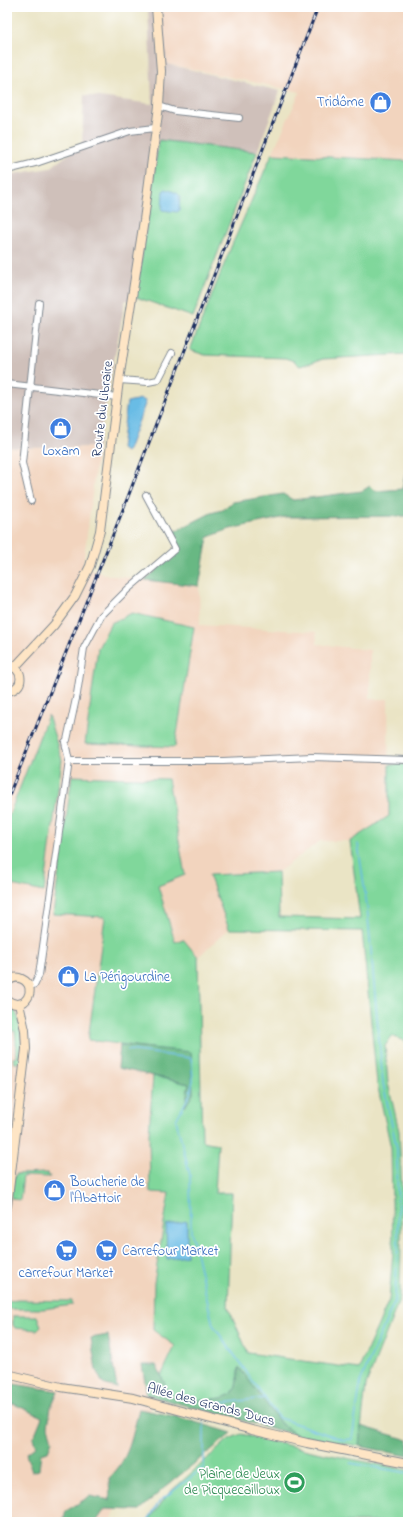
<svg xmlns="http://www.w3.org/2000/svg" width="415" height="1529" font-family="'Indie Flower',sans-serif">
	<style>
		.built { fill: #f2d4be }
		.industrial { fill: #cfc0ba }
		.green { fill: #80d79b; stroke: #4e837c }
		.forest { fill: #68b883; stroke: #427470 }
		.water { fill: #69bce5; stroke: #4276a2 }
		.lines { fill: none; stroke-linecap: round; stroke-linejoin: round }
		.stream { stroke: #69bce5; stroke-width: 1.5 }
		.street-casing { stroke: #828a92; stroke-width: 8 }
		.secondary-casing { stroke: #828a92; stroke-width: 10 }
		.street { stroke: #fff; stroke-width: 6 }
		.secondary { stroke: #fee5c5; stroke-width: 8 }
		.rail-casing { stroke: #1b2f5e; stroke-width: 3 }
		.rail { stroke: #fff; stroke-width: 1.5; stroke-dasharray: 4.5; stroke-linecap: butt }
		.labels { text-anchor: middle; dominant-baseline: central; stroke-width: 3.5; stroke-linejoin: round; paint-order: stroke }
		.shop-label { font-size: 14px; fill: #366cbe; stroke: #fff; text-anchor: start }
		.street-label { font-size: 14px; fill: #1b2f5e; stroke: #fff }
		.leisure-label { font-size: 14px; fill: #27864d; stroke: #fff; text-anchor: end }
	</style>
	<rect width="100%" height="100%" fill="#fff"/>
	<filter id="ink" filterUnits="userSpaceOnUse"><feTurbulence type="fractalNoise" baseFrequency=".025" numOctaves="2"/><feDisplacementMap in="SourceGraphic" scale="8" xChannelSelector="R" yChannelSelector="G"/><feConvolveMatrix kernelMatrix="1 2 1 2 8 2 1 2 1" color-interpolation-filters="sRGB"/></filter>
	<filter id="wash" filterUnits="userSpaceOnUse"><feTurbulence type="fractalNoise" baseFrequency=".012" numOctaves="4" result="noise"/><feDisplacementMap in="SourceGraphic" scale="16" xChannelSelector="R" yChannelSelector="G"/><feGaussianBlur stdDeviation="0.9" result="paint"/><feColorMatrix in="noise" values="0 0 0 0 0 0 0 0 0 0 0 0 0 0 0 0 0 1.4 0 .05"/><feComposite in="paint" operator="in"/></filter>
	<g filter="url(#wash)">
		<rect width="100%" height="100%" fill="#eae4c5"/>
		<!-- built -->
		<g class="built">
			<polygon points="162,7 408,7 408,161 272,154 300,92 167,64"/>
			<polygon points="7,447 16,448 98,447 83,566 105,575 199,586 200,625 316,632 317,644 370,650 370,699 388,699 389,816 350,841 320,841 278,872 209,875 229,929 198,957 183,939 175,942 158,886 168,779 72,776 53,914 105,917 88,1040 120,1045 118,1068 153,1076 149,1133 150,1192 169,1193 154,1283 153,1330 175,1346 161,1376 161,1380 111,1522 7,1522"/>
		</g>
		<!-- industrial -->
		<polygon class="industrial" points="148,7 162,7 167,64 280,91 257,152 159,140 136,297 125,301 98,447 16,448 7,447 7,175 50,168 82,144 84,95 152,104"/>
		<!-- green -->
		<g class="green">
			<polygon points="159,140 257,152 193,317 136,297"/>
			<polygon points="272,154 408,161 408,354 323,359 300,366 294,361 285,358 205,355 190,350 231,247"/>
			<polygon points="132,613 194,627 175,747 85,744 98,648 111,623"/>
			<polygon points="48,715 62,760 44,892 7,884 7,821"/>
			<polygon points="408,764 408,1046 404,1041 392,1036 385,1046 388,1083 399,1131 402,1192 400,1298 366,1385 359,1446 297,1435 282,1425 239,1367 236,1386 232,1394 222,1398 197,1401 170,1395 161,1376 175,1346 153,1330 154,1283 169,1193 150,1192 149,1133 153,1076 189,1084 185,1106 193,1094 191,1053 88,1040 105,917 53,914 72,776 168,779 185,875 158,886 175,942 183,939 198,957 202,1141 218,1144 215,1193 232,1193 228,1307 248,1353 359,1369 389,1300 393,1251 391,1148 377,1083 362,931 229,929 209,875 278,872 279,917 360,919 350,841 389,816 389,765"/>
			<path d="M7 1005C9 1007 13 1008 15 1011 22 1020 23 1053 20 1063H14L13 1058 17 1057 15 1031H9L13 1027 7 1018Z"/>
			<polygon points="47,1173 50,1177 23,1176 20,1200 12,1199 11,1196 14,1178 16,1174"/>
			<polygon points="19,1300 72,1301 72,1305 43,1309 7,1309 7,1301"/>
			<polygon points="13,1316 37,1316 41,1326 37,1330 15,1328 13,1325"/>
			<polygon points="241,1434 320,1453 408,1470 408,1522 148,1522 168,1494 229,1439"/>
		</g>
		<!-- forest -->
		<g class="forest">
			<polygon points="408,469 408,516 285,517 230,529 208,537 199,586 145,580 179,550 172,533 211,513 222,510 233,502 283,494 293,500 362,491 370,486 375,491 402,489 406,470"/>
			<polygon points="120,1045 191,1052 193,1094 185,1107 189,1084 118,1068"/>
			<polygon points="108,1335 117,1388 103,1384 96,1370 91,1338"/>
			<polygon points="142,1365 156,1365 170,1395 197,1401 222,1398 232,1394 236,1386 239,1367 282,1425 297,1435 147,1395"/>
			<polygon points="7,1383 58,1391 51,1407 48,1426 52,1441 48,1451 41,1453 39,1470 32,1472 26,1454 36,1446 33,1439 42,1417 14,1404 7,1405"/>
			<path d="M139 1409 178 1417 232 1433 164 1488 140 1510 105 1509 96 1522H63L66 1511 90 1496 110 1500 109 1478C130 1458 132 1436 139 1409Z"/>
			<polygon points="361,1426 408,1440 408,1456 359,1446"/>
		</g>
		<!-- water -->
		<g class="water">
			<polygon points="166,189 177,193 180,196 179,211 177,212 162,210 163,191"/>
			<polygon points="141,399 145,401 145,404 128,450 126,452 121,448 127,402"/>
			<polygon points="187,1221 187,1256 167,1259 166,1225"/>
		</g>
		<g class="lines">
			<!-- stream -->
			<g class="stream">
				<polyline points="128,1050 191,1058 193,1080 190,1094 176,1120 190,1175 191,1231 213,1325 279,1418 344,1440 352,1439 361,1380 395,1300 398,1241 397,1149 383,1083 367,906 358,844"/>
				<polyline points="205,1412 205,1405 265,1398"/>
				<polyline points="350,1463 408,1473"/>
				<polyline points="147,1522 160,1501 204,1467 204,1421"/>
			</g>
		</g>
	</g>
	<g filter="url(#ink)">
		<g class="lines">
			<defs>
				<g id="street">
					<polyline points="159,106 175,111 239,118"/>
					<polyline points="7,170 39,162 130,131 155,128"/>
					<polyline points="119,380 148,382 158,380 172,353"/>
					<polyline points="7,384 117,397"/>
					<polyline points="31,501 22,463 39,303"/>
					<polyline points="69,761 223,761 312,757 408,760"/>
					<polyline points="29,987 35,984 39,975 69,761 65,742 67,740 77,694 84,648 101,616 128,589 175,549 146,495"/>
				</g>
				<g id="secondary">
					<path d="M7 665C25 667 25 690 7 691"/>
					<polyline points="15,667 54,625 75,596 90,566 100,531 119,380 144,220 159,106 161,71 156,7"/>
					<polyline points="7,969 11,979"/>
					<path d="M7 982C11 978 16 976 22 979 39 987 25 1014 7 1000"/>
					<polyline points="7,1206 26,1049 25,1030 19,1004"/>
					<polyline points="7,1374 61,1387 133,1398 252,1430 307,1443 408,1463"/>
				</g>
			</defs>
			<!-- street casing -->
			<use href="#street" class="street-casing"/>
			<!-- secondary casing -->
			<use href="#secondary" class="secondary-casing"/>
			<!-- street -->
			<use href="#street" class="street"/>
			<!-- secondary -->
			<use href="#secondary" class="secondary"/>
			<defs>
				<polyline id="rail" points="7,800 124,507 318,7"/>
			</defs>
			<!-- rail casing -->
			<use href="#rail" class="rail-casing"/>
			<!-- rail -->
			<use href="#rail" class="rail"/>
		</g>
	</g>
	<!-- icons -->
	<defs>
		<symbol id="shop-disc" viewBox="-11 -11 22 22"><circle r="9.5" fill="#3f7fe0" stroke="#fff"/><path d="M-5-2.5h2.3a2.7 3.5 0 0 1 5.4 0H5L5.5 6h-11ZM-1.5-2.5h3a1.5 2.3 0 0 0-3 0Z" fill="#fff"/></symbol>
		<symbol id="supermarket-disc" viewBox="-11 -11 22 22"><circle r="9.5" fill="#3f7fe0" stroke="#fff"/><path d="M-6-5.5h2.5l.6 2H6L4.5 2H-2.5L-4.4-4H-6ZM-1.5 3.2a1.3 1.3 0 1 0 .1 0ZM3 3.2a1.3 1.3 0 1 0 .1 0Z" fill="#fff"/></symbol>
		<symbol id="stadium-disc" viewBox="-11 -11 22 22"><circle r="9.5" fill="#2e9e5b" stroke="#fff"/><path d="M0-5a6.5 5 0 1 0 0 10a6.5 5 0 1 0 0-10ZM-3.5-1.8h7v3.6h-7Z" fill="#fff"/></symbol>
	</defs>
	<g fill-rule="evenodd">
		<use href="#shop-disc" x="368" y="90" width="25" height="25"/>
		<use href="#shop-disc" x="48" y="416" width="25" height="25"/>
		<use href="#shop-disc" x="56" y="964" width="25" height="25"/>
		<use href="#shop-disc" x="42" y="1178" width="25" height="25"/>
		<use href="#supermarket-disc" x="54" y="1238" width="25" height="25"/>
		<use href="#supermarket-disc" x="94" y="1238" width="25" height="25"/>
		<use href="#stadium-disc" x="282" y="1470" width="25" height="25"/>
	</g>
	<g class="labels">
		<!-- shop labels -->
		<g class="shop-label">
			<text x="364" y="102" text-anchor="end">Tridôme</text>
			<text x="61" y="451" text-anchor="middle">Loxam</text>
			<text x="84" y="977">La Périgourdine</text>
			<text x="70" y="1182">Boucherie de<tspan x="70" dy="16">l'Abattoir</tspan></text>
			<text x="122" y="1251">Carrefour Market</text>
			<text x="66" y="1273" text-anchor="middle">carrefour Market</text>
		</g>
		<!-- street labels -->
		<g class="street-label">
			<text transform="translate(103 409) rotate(-83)">Route du Libraire</text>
			<text transform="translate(211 1405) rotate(15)">Allée des Grands Ducs</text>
		</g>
		<!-- leisure labels -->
		<g class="leisure-label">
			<text x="280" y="1474">Plaine de Jeux<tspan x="280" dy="16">de Picquecailloux</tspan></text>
		</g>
	</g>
	<!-- margin -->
	<rect width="415" height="1529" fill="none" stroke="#fff" stroke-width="24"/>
</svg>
